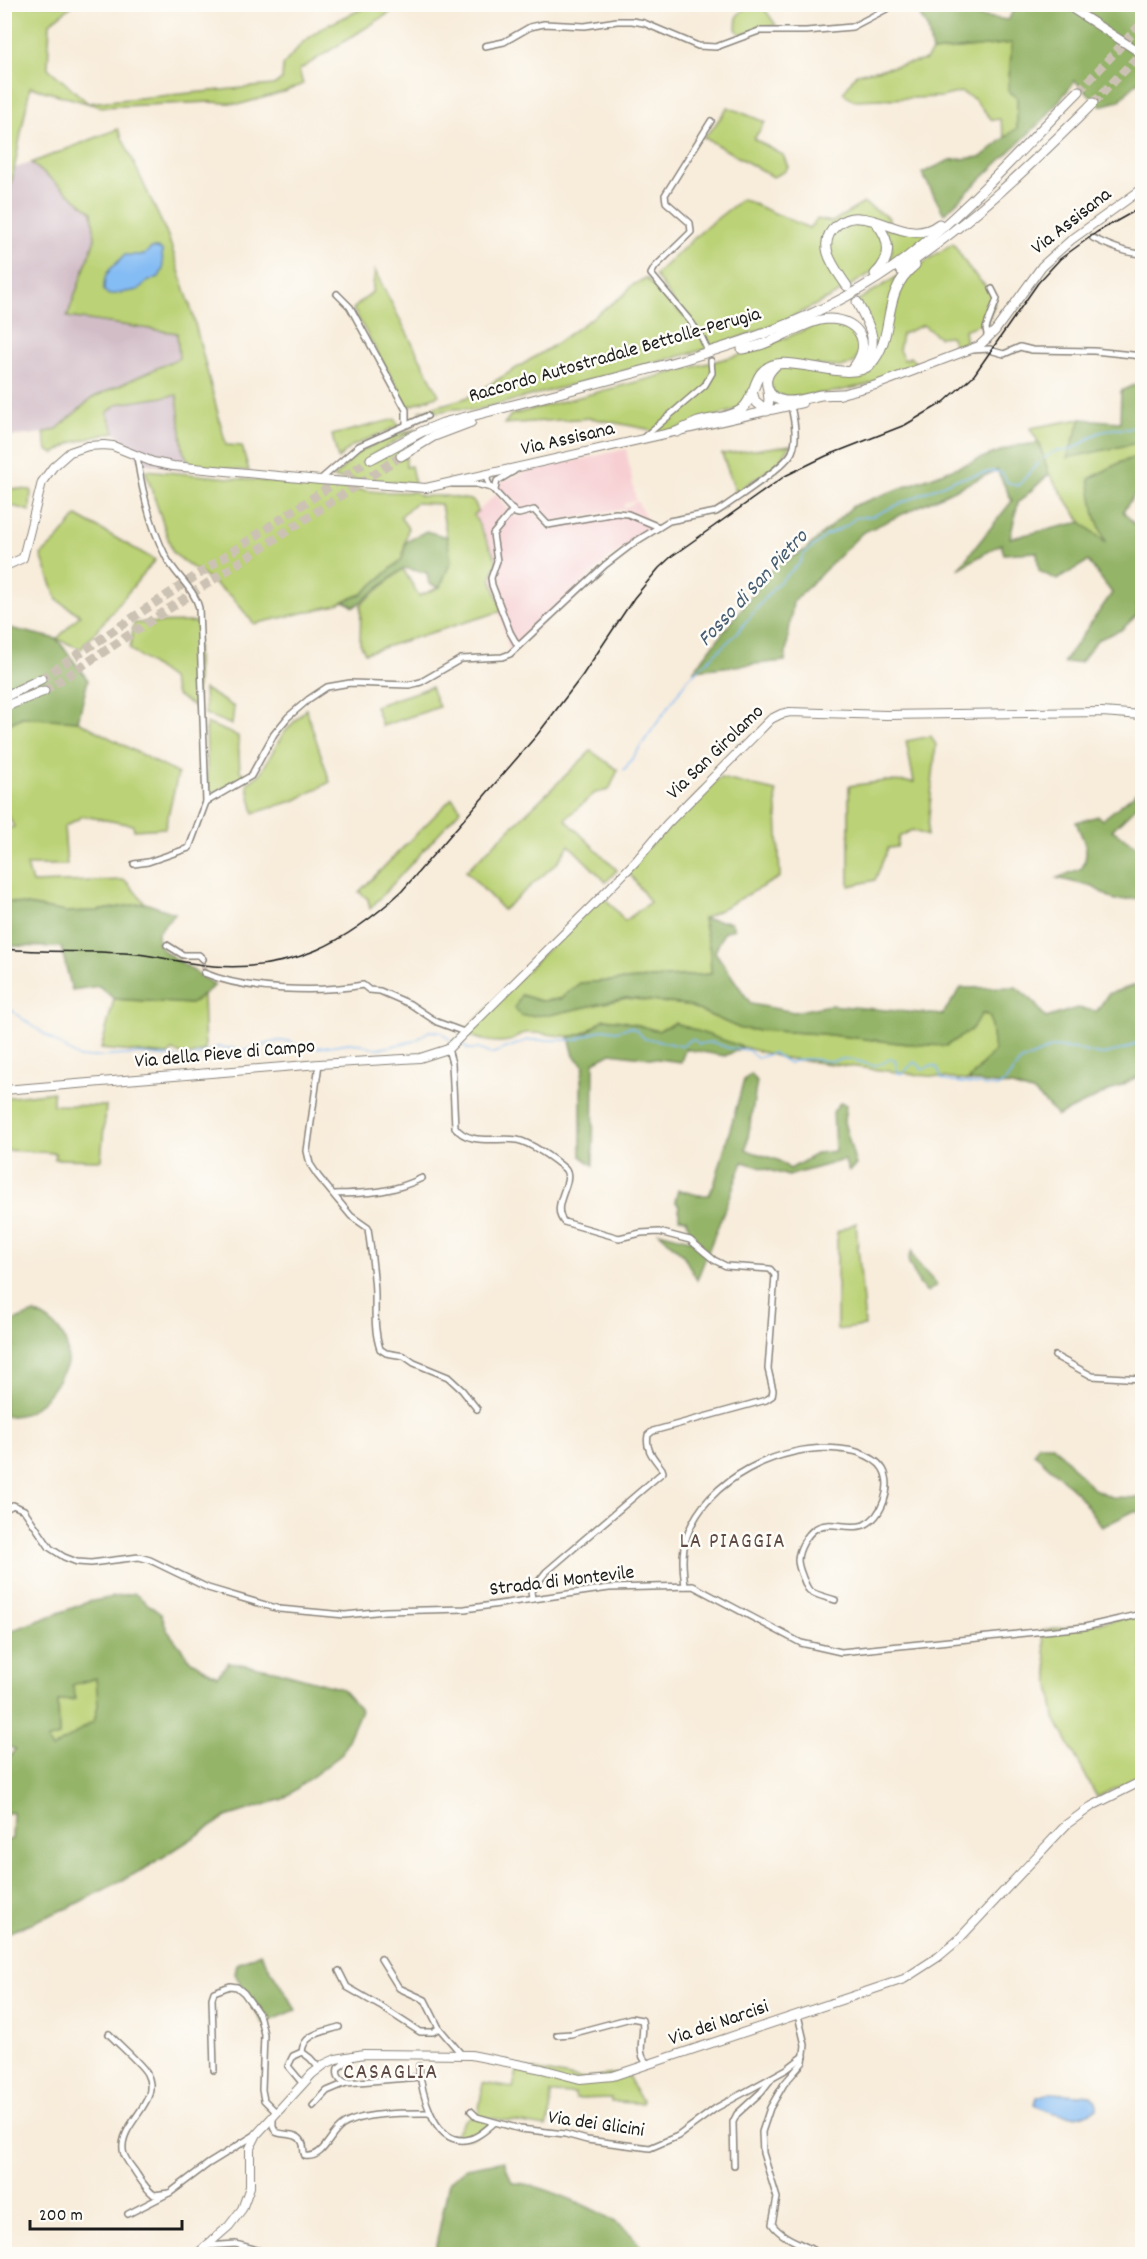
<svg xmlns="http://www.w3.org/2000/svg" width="1147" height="2259" font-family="Dekko,sans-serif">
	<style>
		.built { fill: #f7cfd3 }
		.industrial { fill: #d2bdc7 }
		.green { fill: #bbd276; stroke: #6c7749; stroke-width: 1.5 }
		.forest { fill: #94b467; stroke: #586842; stroke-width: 1.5; fill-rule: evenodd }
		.water { fill: #84bcf4; stroke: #506c88; stroke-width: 1.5 }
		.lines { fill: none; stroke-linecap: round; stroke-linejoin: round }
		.stream { stroke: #84bcf4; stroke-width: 1.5 }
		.street-tunnel { stroke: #ccc2b4; stroke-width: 5; stroke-dasharray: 5 2.5; stroke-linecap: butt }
		.highway-tunnel { stroke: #ccc2b4; stroke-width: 9; stroke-dasharray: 9 4.5; stroke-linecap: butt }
		.street-casing { stroke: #8a847b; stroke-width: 8 }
		.secondary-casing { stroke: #8a847b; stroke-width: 10 }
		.highway-casing { stroke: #8a847b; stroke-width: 11 }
		.street { stroke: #fff; stroke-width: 5 }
		.secondary { stroke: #fff; stroke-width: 8 }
		.highway { stroke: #fff; stroke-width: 9 }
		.rail { stroke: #1c1c1c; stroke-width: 1.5 }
		.labels { text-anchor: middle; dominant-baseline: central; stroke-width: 5; stroke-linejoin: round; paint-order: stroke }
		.street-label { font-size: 20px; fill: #1c1c1c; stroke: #fdfcf7 }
		.water-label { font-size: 21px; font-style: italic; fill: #465c72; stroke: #fdfcf7 }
		.neighbourhood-label { font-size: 21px; letter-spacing: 1.5px; fill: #5e4b45; stroke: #fdfcf7 }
		.quarter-label { font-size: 22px; letter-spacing: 1.5px; fill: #5e4b45; stroke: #fdfcf7 }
	</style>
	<rect width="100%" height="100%" fill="#fdfcf7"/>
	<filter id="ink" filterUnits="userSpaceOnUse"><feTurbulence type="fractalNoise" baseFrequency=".0167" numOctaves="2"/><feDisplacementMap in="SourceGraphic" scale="12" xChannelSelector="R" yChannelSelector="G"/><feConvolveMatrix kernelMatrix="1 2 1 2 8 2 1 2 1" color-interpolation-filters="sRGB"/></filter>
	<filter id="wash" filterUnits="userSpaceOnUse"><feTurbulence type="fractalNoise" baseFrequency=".008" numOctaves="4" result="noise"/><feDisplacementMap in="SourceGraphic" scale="24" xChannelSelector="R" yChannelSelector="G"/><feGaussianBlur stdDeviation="1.35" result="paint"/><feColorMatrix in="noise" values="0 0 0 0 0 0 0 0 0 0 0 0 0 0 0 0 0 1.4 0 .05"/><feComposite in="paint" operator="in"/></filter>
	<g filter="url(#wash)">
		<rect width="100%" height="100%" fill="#f8ecda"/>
		<!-- built -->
		<polygon class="built" points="626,449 636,500 624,504 624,508 637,501 648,521 650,529 607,560 510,654 474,515 496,494 513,515 517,517 534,512 550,529 622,515 624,509 552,522 534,507 518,511 498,489 501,482 525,472"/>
		<!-- industrial -->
		<g class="industrial">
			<polygon points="31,163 92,212 95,239 67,317 177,333 179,359 92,398 57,429 44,433 8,437 5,428 5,216 12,169"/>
			<polygon points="177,395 183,451 191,466 184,471 143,463 115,432 107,413 117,404"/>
		</g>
		<!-- green -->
		<g class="green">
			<polygon points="5,4 73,5 50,23 48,68 88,103 273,85 282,80 283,65 302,43 322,28 370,5 402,5 299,70 303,84 284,92 241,104 210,102 101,107 30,87 5,216"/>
			<polygon points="748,5 766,5 766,11 776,25 741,35 736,29 737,16"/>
			<polygon points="1012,43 1008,91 1017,97 1017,128 1005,138 1000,119 992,120 974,99 961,92 941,97 853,100 843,93 856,74 926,60 932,52"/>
			<polygon points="728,107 765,122 754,139 783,155 788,167 784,172 773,177 703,137 712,129"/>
			<polygon points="118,129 168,236 191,308 226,445 242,446 249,471 191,466 183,451 177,395 117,404 107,413 115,432 71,443 54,454 47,450 44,433 57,429 92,398 179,358 177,333 67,317 95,239 92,212 31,163"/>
			<path d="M742 199 809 228 817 219 832 222 864 203 889 218 888 229 933 232 888 267 892 250 890 241 886 256 879 268 835 295 778 324 707 349 473 411C451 404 442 416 421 411L469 397 551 347 625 294 631 286 646 278 685 318 655 275 705 228Z"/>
			<polygon points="953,243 970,270 995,296 994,306 986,322 964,330 966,345 956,348 950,336 939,337 923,325 902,334 899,350 904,360 910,357 918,365 867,385 839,391 794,398 775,394 769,380 778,368 787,366 852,376 862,374 872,368 891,320 902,284 919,266"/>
			<polygon points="375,271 439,395 408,407 353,309 372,292"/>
			<polygon points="902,274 875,354 858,300"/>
			<path d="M823 322C848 323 851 324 862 347L854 363 841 367 771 363 744 405 735 410 677 429 656 434 647 429 591 418 504 424 511 415 754 351Z"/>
			<polygon points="395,419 399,426 352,446 338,459 332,435"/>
			<polygon points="1081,419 1069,457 1142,442 1142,455 1121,462 1095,515 1107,544 1081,522 1049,474 1039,443 1030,428"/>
			<polygon points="416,429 369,457 374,461 402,448 398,452 402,458 406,457 406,467 411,466 415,484 333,478 360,451 390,437"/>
			<polygon points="791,445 778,463 736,492 722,454"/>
			<polygon points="145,470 381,492 415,492 421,496 446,496 471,500 475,503 478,511 474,515 497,561 491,578 502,611 365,653 360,643 361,604 403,569 419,596 440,587 451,561 441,504 415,503 400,517 408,528 402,559 362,594 333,606 254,624 233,598 173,553"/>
			<polygon points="4,488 31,490 30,511 5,504"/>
			<polygon points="77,516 155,560 81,649 57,639 80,615 57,600 41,555 58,539"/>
			<polygon points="197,622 197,708 176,695 171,679 130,649 134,623"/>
			<polygon points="431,687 439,707 382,726 375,706"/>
			<polygon points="204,689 234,707 232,725 205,714"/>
			<polygon points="306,709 330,782 296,800 254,813 247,784 260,774 283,734"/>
			<polygon points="22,717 78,721 178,774 165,828 134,830 133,825 83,816 64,827 67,865 27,865 32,883 125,880 145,903 96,911 66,912 5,901 4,829 14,827 5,809 5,726"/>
			<polygon points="206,723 238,736 240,771 246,775 208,797"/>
			<polygon points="931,736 936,745 927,836 912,830 899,837 897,847 888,848 875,880 849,886 849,786 885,781 914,782 906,741"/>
			<polygon points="591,751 618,770 609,790 595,793 565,819 617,870 606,882 569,845 558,862 503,910 466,871"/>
			<path d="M720 778 776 791 780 877 703 919 710 951 711 974 580 983 560 999 541 1001 521 995 550 1015 626 998 687 1005 741 1029 822 1034 908 1044 970 1031 982 1013 990 1017 994 1051 968 1081 783 1058 736 1045 675 1023 658 1031 623 1021 604 1019C569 1049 563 1031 525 1033 519 1034 515 1040 509 1041 494 1044 477 1040 464 1032L603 895 625 921 650 902 627 870 701 791Z"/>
			<polygon points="452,798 461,809 370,909 368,899 359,892"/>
			<polygon points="203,994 205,1050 188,1056 173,1051 168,1055 101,1049 114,999 191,1004"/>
			<polygon points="53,1092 53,1105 106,1106 101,1160 55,1159 55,1153 5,1150 5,1098"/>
			<polygon points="856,1223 865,1326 837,1330 837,1232"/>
			<polygon points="1142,1614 1142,1776 1097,1797 1055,1718 1042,1631 1123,1619"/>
			<polygon points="97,1678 98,1706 94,1721 52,1749 46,1740 59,1736 58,1701 76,1699 71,1685"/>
			<polygon points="518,2067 580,2079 628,2072 632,2086 642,2100 642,2103 611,2102 611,2098 575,2099 575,2094 551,2093 550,2116 546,2127 478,2116 483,2083 513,2088"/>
			<polygon points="473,2115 494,2123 472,2138 453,2137 464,2121"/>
		</g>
		<!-- forest -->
		<g class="forest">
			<polygon points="1017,5 1142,5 1142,85 1138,81 1119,101 1101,106 1075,81 1044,119 944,214 922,173 950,160 981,157 1017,128 1017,97 1008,91 1012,43 932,52 928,29 915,7 1008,20"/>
			<polygon points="1142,381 1142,442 1067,458 1081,419 1120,422 1121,391"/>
			<polygon points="1039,443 1049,474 1018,503 1010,538 1081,522 1106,543 1095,515 1089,479 1121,462 1142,455 1142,496 1135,494 1123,511 1134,524 1142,529 1142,602 1137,604 1137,615 1121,630 1097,640 1081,662 1063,663 1112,593 1088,561 1057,580 1039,571 1037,552 1004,554 1001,544 958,569 1012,501 997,470 862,533 793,602 785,661 694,670 773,568 805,550 853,506 1014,446"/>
			<polygon points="426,531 447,537 451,561 440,587 429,584 427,573 404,568 354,607 344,601 362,594 402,559 406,542"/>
			<polygon points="5,627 57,639 88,680 78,721 22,717 5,726"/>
			<path d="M1137 792 1139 804 1112 830 1140 848 1142 853V898L1114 900 1093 887 1057 878 1082 868C1091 849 1083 841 1076 822L1098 816 1102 820Z"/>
			<polygon points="5,901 66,912 96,911 145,903 175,913 158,932 158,944 165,952 215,985 191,1004 114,999 99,986 72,990 61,947 5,946"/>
			<polygon points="703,919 731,922 734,929 724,932 715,952 751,1004 794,1012 830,1005 942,1015 961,988 1016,987 1032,1000 1046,1018 1077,1008 1097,1011 1108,994 1142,983 1142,1075 1058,1116 1035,1093 1012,1086 968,1081 994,1051 990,1017 983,1013 970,1031 946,1046 908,1044 822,1034 741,1029 687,1005 626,998 550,1015 522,1016 515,1008 521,995 541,1001 560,999 580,983 711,974 710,951"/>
			<polygon points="604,1019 623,1021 658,1031 675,1023 743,1047 725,1056 685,1049 681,1062 611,1053 594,1062 593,1165 581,1156 581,1079 584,1066 574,1056 569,1037 587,1033"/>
			<polygon points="751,1074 757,1081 746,1150 778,1160 790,1169 818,1153 835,1151 833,1112 840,1103 846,1105 844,1122 856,1165 849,1171 844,1160 788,1176 743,1162 697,1280 683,1255 659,1232 690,1240 692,1238 686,1219 679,1218 679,1206 675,1201 678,1190 698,1195 709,1195 715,1182 744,1080"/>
			<polygon points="912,1251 915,1260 937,1285 927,1292 920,1285 908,1261"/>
			<path d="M34 1313C55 1321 71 1338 67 1362 67 1367 64 1371 61 1375 50 1395 31 1421 4 1415L5 1324Z"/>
			<polygon points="1038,1445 1053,1445 1092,1488 1111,1497 1142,1498 1142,1513 1134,1511 1102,1527 1077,1493 1034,1453"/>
			<path d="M134 1593 162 1615 167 1630 191 1661 217 1676 229 1662 274 1670 342 1689 361 1710 342 1754 283 1799 226 1817 146 1868 70 1907 5 1934V1841L12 1839 13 1812 5 1814V1765L15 1749 5 1746V1633L88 1602ZM96 1678 98 1706 94 1721 52 1749 47 1740 59 1736 58 1701 76 1699 72 1685Z"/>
			<polygon points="260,1953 296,2010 263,2024 235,1974 237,1964"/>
			<path d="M504 2161 512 2183C536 2181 606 2213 625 2229 634 2235 640 2246 646 2254H472L435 2250 449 2182 466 2168Z"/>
		</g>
		<!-- water -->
		<g class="water">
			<path d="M151 248H158L162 250 163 269 159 277 147 282 138 290 109 295 104 291C103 270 112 269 125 255H144Z"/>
			<path d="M1051 2093 1091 2096 1097 2102V2108C1081 2122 1051 2115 1035 2104L1037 2097Z"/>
		</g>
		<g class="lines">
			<!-- stream -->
			<g class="stream">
				<polyline points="1043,459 1055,451 1066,451 1078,446 1098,433 1112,429 1129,429 1142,420"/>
				<polyline points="624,770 687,680 736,634 775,586 799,564 803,555 827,535 846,526 855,518 873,516 953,480 993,471 1002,473 1007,482 1018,486 1038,463"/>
				<polyline points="4,1003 17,1015 79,1058 141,1054 189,1059 218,1047 246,1050 278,1041 291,1041 299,1047 310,1049 348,1043 361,1044 371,1048 383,1048 415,1041 429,1031 441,1032 451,1041"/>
				<path d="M457 1046 464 1045 468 1049H479L491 1054 528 1040H576L603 1029 616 1031 630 1027 635 1029 645 1039C655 1038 671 1045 683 1046L688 1041 693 1039 699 1044 712 1042 728 1048 748 1050 757 1058 773 1053 789 1063C803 1056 815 1060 831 1061 836 1061 840 1059 845 1059 865 1059 870 1073 890 1059L895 1060 898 1073 902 1074 914 1062 919 1065 922 1069 931 1066 937 1067 942 1079 946 1081 997 1087 1005 1082 1020 1062 1053 1047 1075 1049 1100 1055 1125 1049 1142 1040"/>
			</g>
		</g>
	</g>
	<g filter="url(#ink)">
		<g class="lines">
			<!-- street-tunnel -->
			<g class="street-tunnel">
				<polyline points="4,51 10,51"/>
				<polyline points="203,959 204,973"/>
			</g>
			<!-- highway-tunnel -->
			<g class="highway-tunnel">
				<polyline points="1079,91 1142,23"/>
				<polyline points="1093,103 1142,52"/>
				<polyline points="41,679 371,459"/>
				<polyline points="44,691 401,456"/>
			</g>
			<defs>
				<g id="street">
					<polyline points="485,46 504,42 530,27 544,24 585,26 617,21 632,21 644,23 698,46 716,47 759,31 806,31 852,27 896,4"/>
					<path d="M1093 238C1109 246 1125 253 1142 254"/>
					<polyline points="337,294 350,307 406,410 406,425"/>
					<polyline points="988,340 986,328 997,299 992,289"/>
					<polyline points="707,349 702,338 691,322 651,274 655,267 691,232 690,223 666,202 665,195 711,121"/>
					<polyline points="972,350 990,349"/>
					<polyline points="993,351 1004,354 1020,347 1032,350 1094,351 1142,356"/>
					<polyline points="643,438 705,385 712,373 711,361"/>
					<path d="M137 457C142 492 150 525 166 557 175 575 194 588 199 608L206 802"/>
					<polyline points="488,474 487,480 490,486 515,513 519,514 534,510 548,525 616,513 628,514 659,527"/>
					<polyline points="321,479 359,446 427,416"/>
					<polyline points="453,484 476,484 491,488"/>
					<polyline points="495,490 497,481 514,471"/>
					<polyline points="513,510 493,534 497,561 491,578 492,585 510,632 518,646"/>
					<path d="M134 864 148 862 189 848 206 802 251 776 274 734 288 717 309 699 327 687 350 683 409 685 421 682 461 659 502 657 510 654 605 565 635 542 669 521 716 512 724 507C739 496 785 467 792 452 798 438 794 420 791 406"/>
					<polyline points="167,945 183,955 199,955 203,959"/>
					<path d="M204 973C247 991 317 993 363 985L369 990 380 991 410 1004 437 1022 464 1032"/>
					<path d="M448 1049 452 1063 455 1127C468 1146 498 1137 517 1140 530 1142 555 1160 565 1169 576 1181 549 1205 564 1222L619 1238 641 1233 659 1232 690 1240 714 1260 726 1266 770 1269 775 1275 768 1369 773 1390 772 1396 766 1400 653 1431 648 1435C645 1450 654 1458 662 1469L663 1472 546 1572 531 1591 532 1599"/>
					<path d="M319 1064 307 1151 310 1164 318 1176 351 1216 368 1228C370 1245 373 1262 374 1279 377 1302 372 1326 380 1349L386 1353 404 1356 414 1363 448 1377 462 1390 477 1409"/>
					<path d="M335 1194C368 1193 392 1193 422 1178"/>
					<polyline points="1055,1356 1092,1376 1142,1379"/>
					<polyline points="4,1510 13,1505 24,1510 50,1548 64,1557 77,1562 91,1563 139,1557 150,1560 208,1588 279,1609 345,1615 385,1611 465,1609 609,1588 693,1586 801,1643 841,1652 1085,1627 1142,1614"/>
					<path d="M685 1586C683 1570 681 1552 687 1536 706 1479 781 1443 839 1449 845 1450 851 1450 857 1452 866 1455 878 1461 883 1469 893 1487 882 1517 864 1525 848 1531 829 1519 815 1529 807 1534 798 1550 798 1560 798 1566 801 1573 803 1578 805 1582 806 1587 809 1590 816 1596 827 1597 835 1600"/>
					<polyline points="381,1959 399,1988 425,2000 439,2028"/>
					<polyline points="339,1971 347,1987 380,2006 420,2032 433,2032 439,2028 462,2055"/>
					<path d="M798 2015 805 2045 803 2062 784 2084 770 2108 762 2132 763 2153 777 2198 772 2224C783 2240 805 2244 820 2254"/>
					<path d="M109 2034C118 2044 143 2065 147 2074 162 2102 120 2122 123 2150 123 2156 130 2165 134 2170 140 2179 145 2188 154 2195L169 2193"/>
					<path d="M557 2035 571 2034 631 2018 642 2020C646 2034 634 2055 649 2064"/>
					<path d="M302 2052C303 2034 323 2032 339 2027"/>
					<path d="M419 2066C421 2089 432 2143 465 2140 476 2139 486 2130 494 2123"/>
					<polyline points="214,2070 212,1998 214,1992 230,1986 237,1987 244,1993 259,2014 264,2034 262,2090 264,2100 276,2112"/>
					<path d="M346 2083C340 2080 336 2076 338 2068L352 2058"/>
					<polyline points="303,2084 288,2066 293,2056 302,2052 310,2058 319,2068"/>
					<polyline points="313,2106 327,2091 346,2083 420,2077"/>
					<polyline points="471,2111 477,2117 520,2129 565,2134 587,2140 650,2148 678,2136 716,2108 787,2069 804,2056"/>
					<path d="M273 2116V2126L276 2132C283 2136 298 2132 302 2142 305 2147 302 2150 305 2156 324 2159 329 2134 343 2125 362 2112 407 2113 430 2113"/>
					<polyline points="734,2165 733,2122 737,2114 761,2092 772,2078"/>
					<polyline points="128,2214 171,2192 208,2164 255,2135"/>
					<polyline points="207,2246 236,2244 272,2254"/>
				</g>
				<g id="secondary">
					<polyline points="1065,4 1142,54"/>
					<polyline points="837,395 876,385 979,346 995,331 1042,266 1071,240 1142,189"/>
					<polyline points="4,562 10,564 23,558 42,482 53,467 70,452 88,446 104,445 113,446 153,462 173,466 320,480 426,488 802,403"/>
					<polyline points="4,1090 319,1064 420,1058 448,1049 603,895 636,861 667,824 771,719 781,714 790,712 886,715 1102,712 1142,715"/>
					<polyline points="197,2254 229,2226 242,2209 250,2187 250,2148 257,2134 312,2074 325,2064 336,2059 364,2054 471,2055 542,2069 580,2079 613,2076 904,1979 938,1957 957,1941 1067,1824 1092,1806 1142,1781"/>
				</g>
				<g id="highway">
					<path d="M900 270C972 222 1032 164 1093 103"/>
					<path d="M875 274C892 258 891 241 877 224"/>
					<path d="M847 286C835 268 814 244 837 225 843 220 851 217 859 218 888 219 911 245 939 224"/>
					<path d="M857 302C867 322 883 344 862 364"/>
					<path d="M742 349C748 348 754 347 760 345 781 339 807 319 830 319 861 320 873 346 852 369"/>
					<path d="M776 365C770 371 765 377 767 386 773 411 805 398 821 395 828 394 834 395 841 394"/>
					<polyline points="752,392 755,401 767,411 769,400 768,391"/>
					<path d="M677 432C684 428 691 425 698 422 712 418 730 418 742 409 758 395 751 369 777 364 801 359 853 383 871 364 897 335 879 294 915 265"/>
					<polyline points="401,456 434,436 471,422"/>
					<path d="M371 459 421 432 443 423C503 408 563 392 623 376 722 350 824 321 906 258 969 209 1023 147 1079 91"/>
					<polyline points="4,697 41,679"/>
					<polyline points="4,707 44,691"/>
				</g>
			</defs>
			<!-- street casing -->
			<use href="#street" class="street-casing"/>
			<!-- secondary casing -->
			<use href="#secondary" class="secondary-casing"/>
			<!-- highway casing -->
			<use href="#highway" class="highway-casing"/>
			<!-- street -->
			<use href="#street" class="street"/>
			<!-- secondary -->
			<use href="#secondary" class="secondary"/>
			<!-- highway -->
			<use href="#highway" class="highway"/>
			<!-- rail -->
			<g class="rail">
				<polyline points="4,56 10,4"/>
				<path d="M4 949C48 953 93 950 137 954 162 957 188 964 213 966 292 972 346 943 402 891L537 735 582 676 634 598 659 568 672 556 785 476 826 456 905 425 944 402 974 375 1038 283 1060 259 1097 232 1142 207"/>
			</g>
		</g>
	</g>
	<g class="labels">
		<!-- street labels -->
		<g class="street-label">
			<text transform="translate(1072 222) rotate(-38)">Via Assisana</text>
			<text transform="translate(615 356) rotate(-16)">Raccordo Autostradale Bettolle-Perugia</text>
			<text transform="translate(568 440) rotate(-13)">Via Assisana</text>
			<text transform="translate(716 753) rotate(-44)">Via San Girolamo</text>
			<text transform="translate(225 1055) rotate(-5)">Via della Pieve di Campo</text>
			<text transform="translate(562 1582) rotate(-7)">Strada di Montevile</text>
			<text transform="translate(719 2024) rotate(-19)">Via dei Narcisi</text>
			<text transform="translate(596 2125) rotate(8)">Via dei Glicini</text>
		</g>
		<!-- water labels -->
		<g class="water-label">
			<text transform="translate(754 589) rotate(-47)">Fosso di San Pietro</text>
		</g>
		<!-- neighbourhood labels -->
		<g class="neighbourhood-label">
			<text x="733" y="1543">LA PIAGGIA</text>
		</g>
		<!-- quarter labels -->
		<g class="quarter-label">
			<text x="391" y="2073">CASAGLIA</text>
		</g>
	</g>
	<!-- margin -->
	<rect width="1147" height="2259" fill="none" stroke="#fdfcf7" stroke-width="24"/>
	<!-- scale -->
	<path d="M30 2220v9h152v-9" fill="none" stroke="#1c1c1c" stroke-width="3"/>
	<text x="39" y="2220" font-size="18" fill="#1c1c1c" stroke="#fdfcf7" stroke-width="4.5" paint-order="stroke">200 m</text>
</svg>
